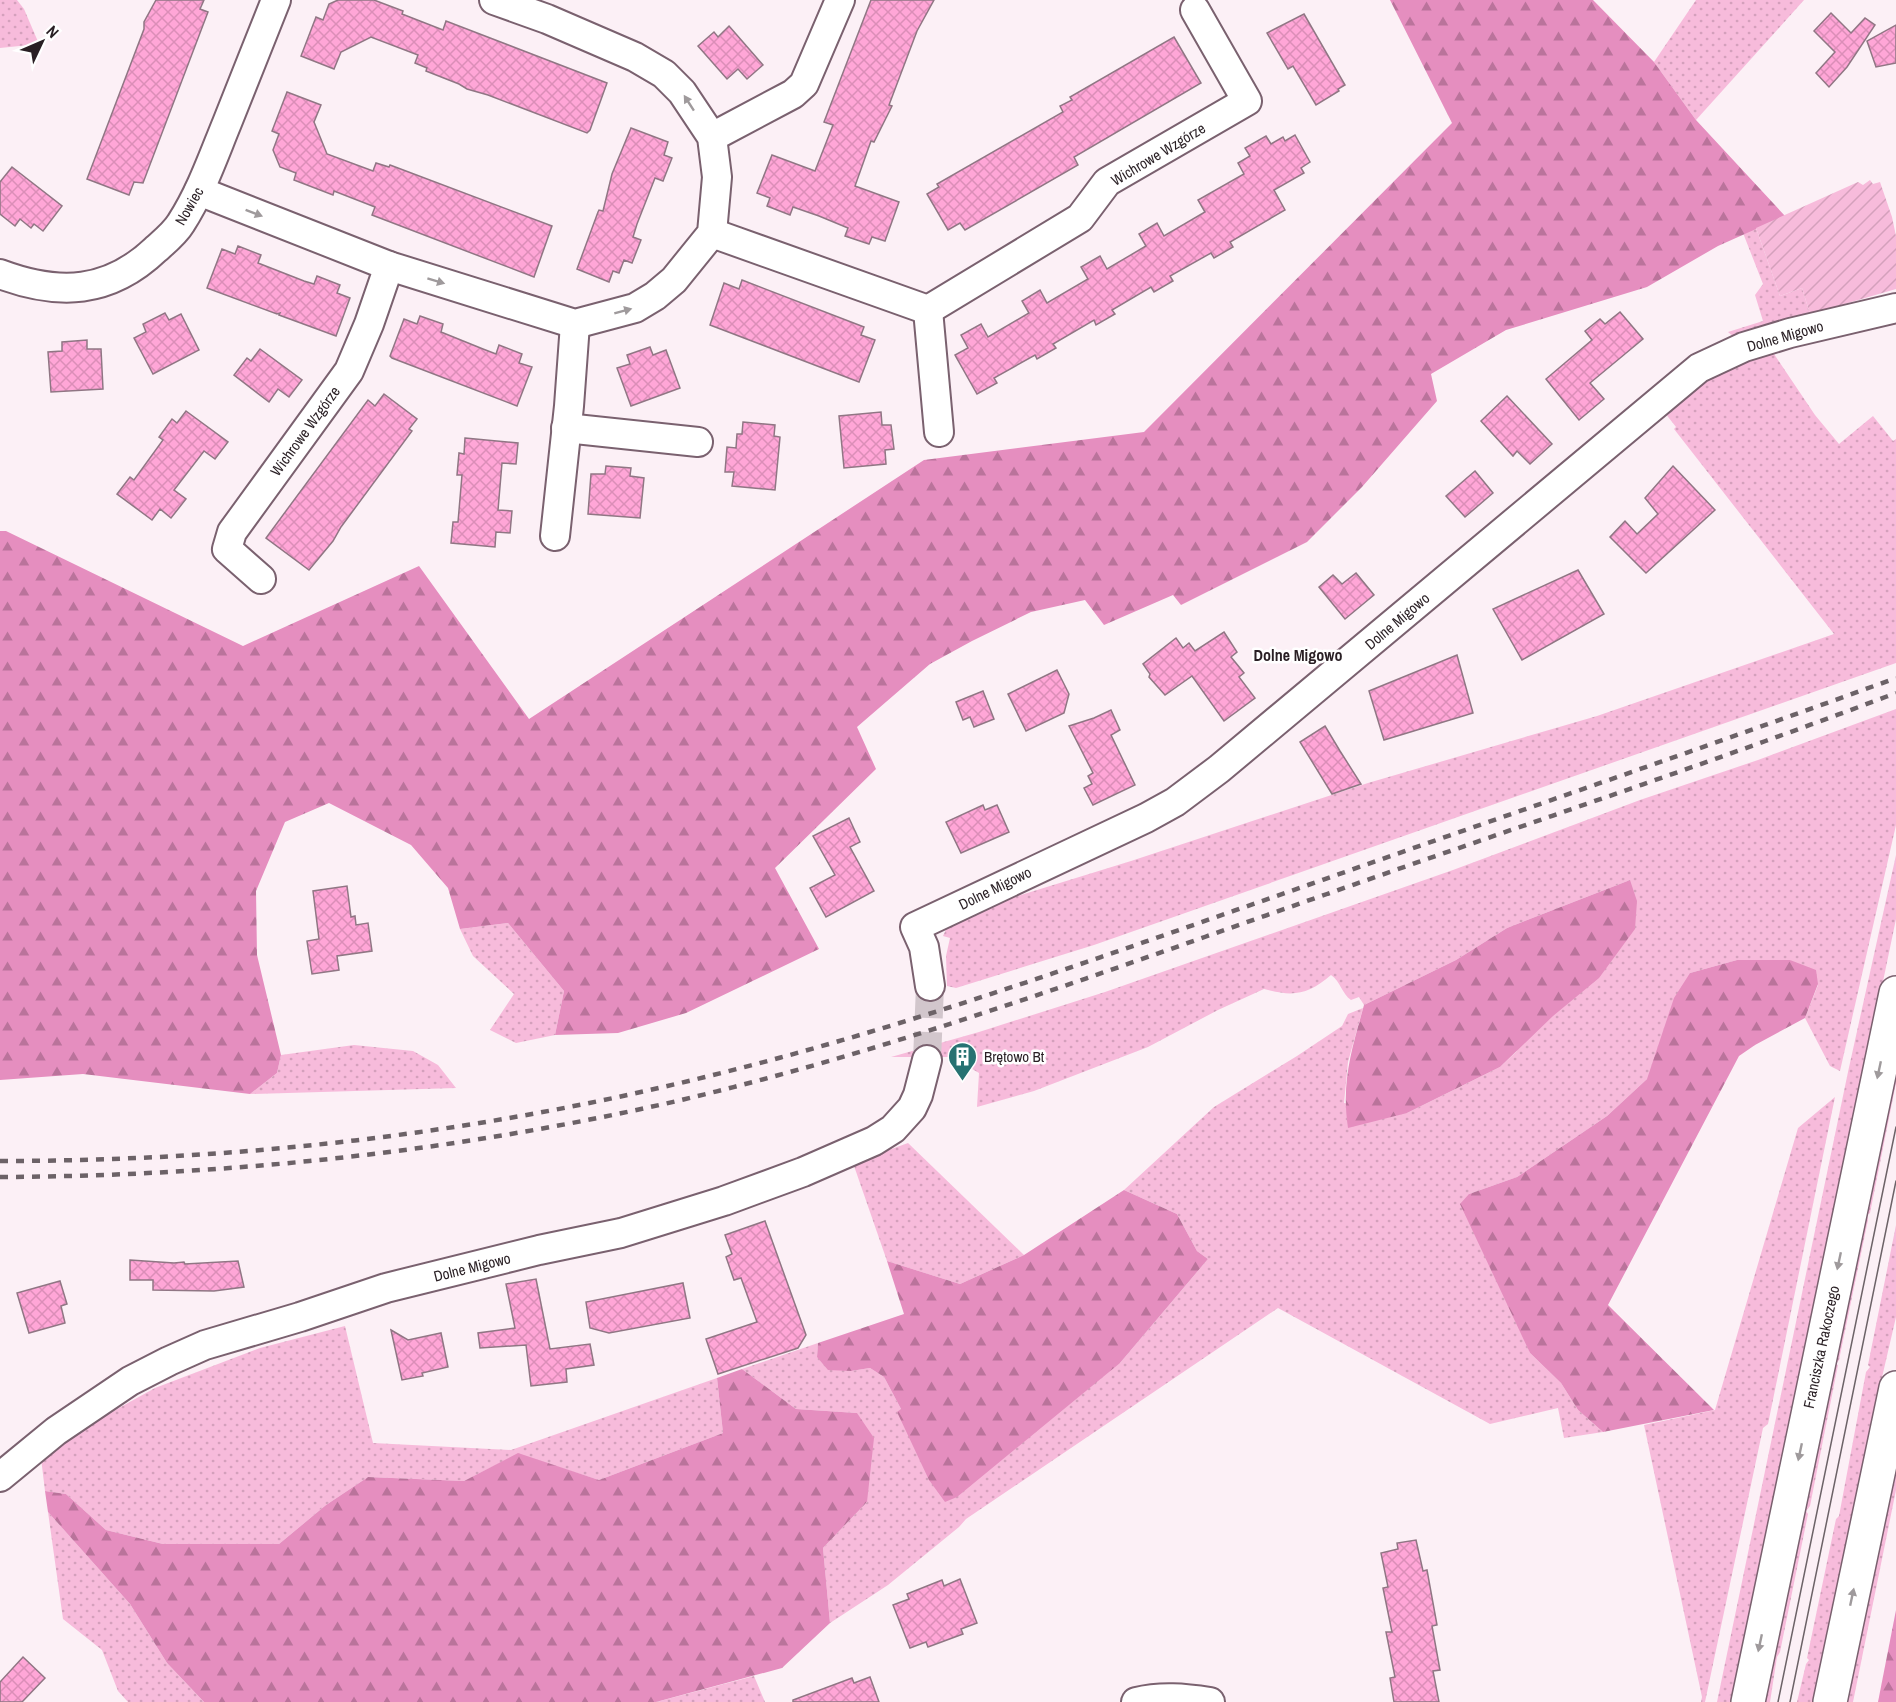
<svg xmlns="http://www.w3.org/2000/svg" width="1896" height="1702" font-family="'Archivo Narrow',sans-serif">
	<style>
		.grass { fill: url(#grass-dots) }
		.forest { fill: url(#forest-firs) }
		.garden { fill: url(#garden-furrows) }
		.building { fill: url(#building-cross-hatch); stroke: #907684; stroke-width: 1.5 }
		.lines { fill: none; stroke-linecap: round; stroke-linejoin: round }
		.street-tunnel { stroke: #d2c6cc; stroke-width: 28; stroke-dasharray: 28 14; stroke-linecap: butt }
		.street-casing { stroke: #7a616f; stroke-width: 32 }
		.secondary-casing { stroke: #7a616f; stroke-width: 36 }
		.street { stroke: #fff; stroke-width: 28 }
		.secondary { stroke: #fff; stroke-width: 33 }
		.tram { stroke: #6c6267; stroke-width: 1.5 }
		.rail { stroke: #6c6267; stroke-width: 4.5; stroke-dasharray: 8 8; stroke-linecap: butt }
		.oneway { fill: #9f9a9c }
		.labels { text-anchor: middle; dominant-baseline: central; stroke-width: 5; stroke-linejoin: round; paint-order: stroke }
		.street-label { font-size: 15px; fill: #291f24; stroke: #fff }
		.poi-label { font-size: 15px; fill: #291f24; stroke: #fff; text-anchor: start }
		.neighbourhood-label { font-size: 16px; font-weight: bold; fill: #291f24; stroke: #fff }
	</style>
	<defs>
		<pattern id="grass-dots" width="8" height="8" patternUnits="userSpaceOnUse" patternTransform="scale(1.5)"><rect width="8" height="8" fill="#f7bbdb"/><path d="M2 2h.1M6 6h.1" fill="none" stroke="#d4a0bc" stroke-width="1.8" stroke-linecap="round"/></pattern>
		<pattern id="forest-firs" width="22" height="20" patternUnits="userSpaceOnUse" patternTransform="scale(1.5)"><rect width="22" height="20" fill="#e58ebf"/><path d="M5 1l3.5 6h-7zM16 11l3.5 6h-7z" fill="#ba739b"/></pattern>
		<pattern id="garden-furrows" width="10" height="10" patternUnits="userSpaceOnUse" patternTransform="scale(1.5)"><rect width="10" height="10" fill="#f7bbdb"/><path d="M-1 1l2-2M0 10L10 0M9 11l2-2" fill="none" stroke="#d4a0bc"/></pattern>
		<pattern id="building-cross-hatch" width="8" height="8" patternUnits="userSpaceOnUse" patternTransform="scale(1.5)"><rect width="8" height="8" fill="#ffa6d7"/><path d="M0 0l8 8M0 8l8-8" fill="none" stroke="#db8eb8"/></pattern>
	</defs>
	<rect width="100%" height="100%" fill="#fcf0f6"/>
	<!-- grass -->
	<g class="grass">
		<polygon points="0,0 17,0 24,9 39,44 0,48"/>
		<polygon points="1696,0 1804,0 1696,120 1654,62"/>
		<polygon points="1756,228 1780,296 1802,288 1810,314 1735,338 1728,332 1763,321 1755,295 1763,284 1743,233"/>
		<polygon points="1772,351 1815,415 1839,444 1873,416 1893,441 1896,439 1896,663 1094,945 956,988 947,986 946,956 950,938 943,936 949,923 972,910 1131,861 1368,783 1597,716 1834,634 1674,429 1676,427 1665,413 1716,375"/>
		<path d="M1896 709V825L1840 1071 1830 1066 1805 1018 1818 985 1790 960H1737L1690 973 1755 1045 1647 1079 1607 1116 1517 1177 1469 1194 1530 1353 1561 1383 1578 1410 1603 1432 1564 1438 1558 1408 1490 1424 1278 1308 966 1519 959 1527 888 1585 830 1623 823 1548 867 1502 857 1413 796 1409 742 1369 818 1343 817 1357 851 1371 870 1368 884 1377 901 1409 1120 1363 1208 1259 1197 1251 1177 1214 1124 1190 1214 1107 1297 1056 1342 1026 1348 1014 1363 1008 1348 1062 1344 1103 1407 1113 1500 1067 1516 1052 1630 880 1507 928 1456 960 1364 1005 1359 997 1351 1000C1342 994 1341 982 1331 975 1308 995 1293 997 1264 989L1218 1010 1148 1047 1034 1091 977 1107 979 1073 952 1057H891L979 1032 1105 992 1453 870 1640 800 1758 760Z"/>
		<polygon points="1896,855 1896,919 1733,1702 1717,1702 1848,1072"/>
		<polygon points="508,923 564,991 555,1035 516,1043 490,1030 514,994 473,956 460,929"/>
		<polygon points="354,1045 413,1051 438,1065 456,1088 250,1094 277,1073 281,1055"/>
		<polygon points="1896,1063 1896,1083 1870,1213 1867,1215 1868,1220 1839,1360 1836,1364 1838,1365 1810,1506 1806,1511 1808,1514 1780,1652 1777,1657 1770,1702 1765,1702"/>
		<polygon points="1835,1097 1768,1424 1763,1428 1705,1702 1701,1702 1702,1697 1644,1425 1715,1410 1798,1128"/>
		<polygon points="908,1143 1024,1255 960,1284 887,1261 853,1163"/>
		<polygon points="1896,1225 1896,1317 1877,1399 1816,1702 1797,1702 1806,1664 1809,1660 1807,1658 1836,1519 1839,1516 1866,1372 1870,1367 1868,1365"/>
		<polygon points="345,1326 373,1443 511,1450 717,1378 723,1433 599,1480 518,1454 464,1481 368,1477 326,1505 279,1544 163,1544 106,1530 66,1494 45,1491 41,1458 63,1439 155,1388 260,1348"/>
		<polygon points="1896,1461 1896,1490 1853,1702 1846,1702"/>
		<polygon points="48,1512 130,1604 167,1663 204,1702 128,1702 118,1691 102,1650 63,1619"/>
		<polygon points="754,1676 765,1702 656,1702 660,1701"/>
	</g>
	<!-- forest -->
	<g class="forest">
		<polygon points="1390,0 1593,0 1654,62 1696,120 1785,216 1718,246 1647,287 1506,330 1431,374 1437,401 1362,487 1307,542 1181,605 1173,595 1104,625 1085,600 1031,612 972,641 930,664 857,727 876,769 775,868 819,949 686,1013 618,1033 555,1035 564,991 508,923 460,929 448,888 411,845 329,803 285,822 256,891 257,955 281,1055 277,1073 250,1094 83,1074 0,1080 0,531 6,531 243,646 419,566 529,719 924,460 1144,432 1452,123"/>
		<path d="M1630 880 1637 901 1635 929 1599 978 1553 1016 1500 1067 1407 1113 1348 1128C1341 1081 1352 1049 1364 1005L1456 960 1507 928Z"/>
		<polygon points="1737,960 1790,960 1816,970 1818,984 1805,1018 1755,1045 1739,1056 1608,1305 1714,1410 1603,1432 1578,1410 1561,1383 1530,1353 1460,1204 1469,1194 1517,1177 1607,1116 1647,1079 1674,998 1690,973"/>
		<polygon points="1124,1190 1177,1214 1197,1251 1208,1259 1120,1363 957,1497 945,1502 929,1480 897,1412 901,1409 884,1377 870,1368 851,1371 828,1370 817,1357 818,1343 904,1314 887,1261 960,1284 1024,1255"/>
		<polygon points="742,1369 796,1409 857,1413 874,1438 867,1502 823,1548 830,1623 782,1668 656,1702 204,1702 167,1663 130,1604 48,1512 45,1491 66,1494 106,1530 163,1544 279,1544 326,1505 368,1477 464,1481 518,1453 599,1480 723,1433 717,1378"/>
		<polygon points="1896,1610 1896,1702 1878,1702"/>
	</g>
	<!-- garden -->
	<polygon class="garden" points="1870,180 1873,184 1880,182 1892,217 1896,236 1896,289 1810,314 1802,288 1780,296 1756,228 1858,182 1863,185"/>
	<!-- building -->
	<g class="building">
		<polygon points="156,0 204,0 200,9 208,12 143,183 134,182 129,195 87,179 144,29 144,22"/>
		<polygon points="338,0 374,0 403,11 402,14 443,30 446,21 607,83 590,130 587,133 488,95 467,89 459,84 426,71 427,68 415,63 418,55 371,37 341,52 334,69 301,56 316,17 323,20 329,4"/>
		<polygon points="871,0 934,0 917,31 889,105 892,106 874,142 871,141 855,186 899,202 885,241 872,237 869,244 845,236 848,228 819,216 793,207 790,215 767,206 770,198 757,193 772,155 815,171 833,125 824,122"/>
		<polygon points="1831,13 1851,33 1865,18 1875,25 1847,67 1829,87 1816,73 1835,52 1814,31"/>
		<polygon points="1304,14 1345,85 1338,89 1339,91 1316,105 1293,66 1288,69 1267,33"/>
		<polygon points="1896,25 1896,63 1876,67 1867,41"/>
		<polygon points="729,26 763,65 747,79 738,69 727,79 698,46 714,32 718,37"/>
		<polygon points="1174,37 1201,83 1074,157 1078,165 965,230 960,223 948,230 927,194 939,187 937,184 1063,112 1060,106 1072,100 1070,97"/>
		<polygon points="287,92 321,105 314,122 327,154 373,171 376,163 389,167 390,165 552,226 534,277 372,215 375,207 334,191 333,195 294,180 296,173 280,167 273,150 279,134 272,131"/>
		<polygon points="631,128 668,142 664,155 672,158 663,181 655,178 637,224 633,237 641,240 632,263 624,260 619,273 613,271 609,282 577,269 598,212 599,210 603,211 612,174"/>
		<polygon points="1295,135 1310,162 1301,168 1304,173 1274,190 1285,210 1230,242 1233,247 1214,258 1211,253 1170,276 1173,281 1154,292 1151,287 1112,310 1115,314 1096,325 1094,320 1053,344 1056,348 1037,359 1035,355 994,378 997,383 977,394 955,355 968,348 961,335 981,324 988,337 1029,313 1022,301 1040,290 1047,303 1088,279 1081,267 1100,256 1107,269 1146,246 1139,234 1157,223 1164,236 1205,212 1198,200 1244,174 1238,163 1250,156 1245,148 1266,136 1271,144 1283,137 1285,141"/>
		<polygon points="12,167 62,206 43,231 34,224 31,228 20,219 15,226 0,214 0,182"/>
		<polygon points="238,246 261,255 258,263 304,281 314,284 317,276 340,285 337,293 350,298 336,336 279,315 280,313 277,314 207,288 222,249 235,254"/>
		<polygon points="742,280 864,327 861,335 875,340 859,382 710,325 724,283 739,289"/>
		<polygon points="1620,312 1643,339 1590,383 1604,399 1579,420 1546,379 1592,340 1585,331 1600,319 1605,324"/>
		<polygon points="165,313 169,320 181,314 199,350 153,374 134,338 146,332 143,324"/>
		<polygon points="420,316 443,324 441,332 483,349 496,354 499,345 522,354 519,363 532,367 517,406 392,358 390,356 404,319 417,324"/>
		<polygon points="87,340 87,349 101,349 103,389 51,392 48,352 62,351 62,342"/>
		<polygon points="650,347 653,355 666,350 680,388 631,406 617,368 630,364 627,355"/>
		<polygon points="260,349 302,380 289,397 278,389 269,402 234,375 247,358 251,361"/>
		<polygon points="384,394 417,419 409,429 412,431 341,527 333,541 309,570 266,538 368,400 375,406"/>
		<polygon points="1507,396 1552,444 1530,464 1517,451 1513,456 1481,421"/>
		<polygon points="186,411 228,442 215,459 204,451 174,490 186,499 171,518 160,509 152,520 117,494 130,477 134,480 163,440 159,437 172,419 177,423"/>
		<polygon points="881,412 882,425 891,425 894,449 885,450 886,464 844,468 839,416"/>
		<polygon points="743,422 775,425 774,436 780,437 775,490 732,486 734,472 725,472 727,447 736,448 737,434 742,434"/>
		<polygon points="465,438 518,443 516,464 502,463 498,510 512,511 510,533 496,532 495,547 451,543 453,522 458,522 462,475 457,475 459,453 464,454"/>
		<polygon points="606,466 631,468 630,476 644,478 640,518 588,514 591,474 605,474"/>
		<polygon points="1673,466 1715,510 1646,573 1610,537 1625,521 1637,534 1658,514 1645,498"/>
		<polygon points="1475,471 1493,493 1465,517 1446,496"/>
		<polygon points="1578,570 1604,614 1522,660 1493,609"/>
		<polygon points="1356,573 1374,595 1345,619 1319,587 1333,575 1342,584"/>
		<polygon points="1224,632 1237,652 1231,657 1244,673 1239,677 1255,698 1224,721 1192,676 1165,695 1149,677 1150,674 1143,664 1176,638 1183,648 1189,643 1195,651"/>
		<polygon points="1457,655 1473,713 1384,740 1369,691"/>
		<polygon points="1057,670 1069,694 1064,713 1026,731 1008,694"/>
		<polygon points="983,691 994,719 974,727 970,717 963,720 956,702"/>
		<polygon points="1111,710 1120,730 1111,735 1135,785 1093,805 1084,788 1092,784 1088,776 1093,773 1069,726 1094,718"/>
		<polygon points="1325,726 1340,751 1361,784 1332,794 1300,742"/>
		<polygon points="983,805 985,810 997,805 1009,832 961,853 946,822"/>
		<polygon points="849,818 860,842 850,847 874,891 826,917 810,888 835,875 813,836"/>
		<polygon points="347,886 351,917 355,916 356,925 368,923 372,951 337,956 339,970 312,974 307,941 319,939 313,891"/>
		<polygon points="765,1221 806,1335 798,1348 718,1374 706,1339 757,1322 741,1278 734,1280 726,1257 732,1254 725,1235"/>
		<polygon points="130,1260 174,1263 184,1262 185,1264 238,1261 244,1287 214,1291 153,1290 153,1280 130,1280"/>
		<polygon points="536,1279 550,1349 590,1344 594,1365 566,1369 567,1382 531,1386 526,1345 480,1348 478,1333 515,1328 506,1284"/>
		<polygon points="60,1281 67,1304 61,1306 65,1323 29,1333 17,1293"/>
		<polygon points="683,1283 690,1318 609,1333 590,1328 586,1302"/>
		<polygon points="391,1330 408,1340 441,1333 448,1367 422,1373 423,1376 402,1380"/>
		<polygon points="1416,1540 1423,1571 1427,1570 1437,1625 1432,1626 1440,1670 1433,1671 1439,1702 1394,1702 1390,1678 1395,1677 1386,1632 1392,1632 1383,1588 1388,1587 1381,1553 1398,1549 1397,1543"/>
		<polygon points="960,1579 977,1623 961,1629 963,1634 928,1647 926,1642 910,1648 893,1605 909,1599 907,1594 942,1580 944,1586"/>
		<polygon points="23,1657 45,1678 22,1702 0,1702 0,1682"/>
		<polygon points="870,1677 879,1702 793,1702 793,1700 852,1678 854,1683"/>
	</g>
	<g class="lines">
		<!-- street-tunnel -->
		<polyline class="street-tunnel" points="927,1060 930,986"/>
		<defs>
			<g id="street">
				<polyline points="712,137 793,94 804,84 840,0"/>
				<polyline points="199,191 389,266 575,324 635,308 655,296 674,280 712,233 717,177 712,137 682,92 664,74 635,57 547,19 494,0"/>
				<polyline points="712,233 928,310 1080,218 1107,182 1247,101 1195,10"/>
				<path d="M0 274C59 296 109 294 156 249 165 241 175 233 181 223 201 192 213 157 227 123 243 82 260 41 276 0"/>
				<polyline points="928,310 939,432"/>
				<polyline points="566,428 698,442"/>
				<polyline points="555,536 569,406 575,324"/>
				<polyline points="261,579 227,549 232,532 349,371 369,324 389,266"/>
				<polyline points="930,986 924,947 915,927 1146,818 1175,802 1219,769 1699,368 1744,347 1790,333 1896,308"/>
				<polyline points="0,1477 56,1431 130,1381 169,1361 205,1345 300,1317 386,1288 539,1250 621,1233 724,1201 803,1172 874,1141 893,1129 912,1108 918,1095 927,1060"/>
				<path d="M1136 1702C1161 1696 1184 1698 1210 1702"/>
			</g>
			<g id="secondary">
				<polyline points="1748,1702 1896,993"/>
				<polyline points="1830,1702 1896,1388"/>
			</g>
		</defs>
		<!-- street casing -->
		<use href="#street" class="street-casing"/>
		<!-- secondary casing -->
		<use href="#secondary" class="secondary-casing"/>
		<!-- street -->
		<use href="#street" class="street"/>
		<!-- secondary -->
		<use href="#secondary" class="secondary"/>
		<!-- tram -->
		<g class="tram">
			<polyline points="1778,1702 1896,1127"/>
			<polyline points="1790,1702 1896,1181"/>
		</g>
		<!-- rail -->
		<g class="rail">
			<path d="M0 1161C238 1161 474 1134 705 1077 910 1027 1109 954 1308 885 1504 816 1701 749 1896 678"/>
			<path d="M0 1177C228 1176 454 1152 677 1101 898 1049 1112 969 1327 894 1517 827 1708 764 1896 693"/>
		</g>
	</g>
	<!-- one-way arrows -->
	<defs><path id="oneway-solid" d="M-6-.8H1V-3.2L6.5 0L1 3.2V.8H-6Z" transform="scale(1.5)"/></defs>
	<g class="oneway">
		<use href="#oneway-solid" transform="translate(689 103) rotate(-123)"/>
		<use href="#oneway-solid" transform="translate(254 213) rotate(21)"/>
		<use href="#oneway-solid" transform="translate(436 281) rotate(17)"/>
		<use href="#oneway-solid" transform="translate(623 311) rotate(-15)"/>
		<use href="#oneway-solid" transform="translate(1879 1070) rotate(102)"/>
		<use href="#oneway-solid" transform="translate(1839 1261) rotate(102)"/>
		<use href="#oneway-solid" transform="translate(1800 1452) rotate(102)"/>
		<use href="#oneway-solid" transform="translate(1852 1597) rotate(-78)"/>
		<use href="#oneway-solid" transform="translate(1760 1643) rotate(102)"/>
	</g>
	<!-- icons -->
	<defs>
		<symbol id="building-pin" viewBox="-11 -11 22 30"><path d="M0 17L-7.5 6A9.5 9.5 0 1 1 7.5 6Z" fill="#277272" stroke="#fff"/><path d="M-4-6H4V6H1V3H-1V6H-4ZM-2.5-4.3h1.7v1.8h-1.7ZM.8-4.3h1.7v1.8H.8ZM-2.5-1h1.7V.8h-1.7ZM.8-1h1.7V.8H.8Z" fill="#fff"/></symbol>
	</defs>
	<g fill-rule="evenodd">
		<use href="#building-pin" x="946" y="1040" width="33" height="45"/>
	</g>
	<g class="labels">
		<!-- street labels -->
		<g class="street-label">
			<text transform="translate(1158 154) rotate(-31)">Wichrowe Wzgórze</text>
			<text transform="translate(189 206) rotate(-60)">Nowiec</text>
			<text transform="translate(1785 336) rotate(-16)">Dolne Migowo</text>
			<text transform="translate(305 431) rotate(-54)">Wichrowe Wzgórze</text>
			<text transform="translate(1397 621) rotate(-40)">Dolne Migowo</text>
			<text transform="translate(995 888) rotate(-26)">Dolne Migowo</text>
			<text transform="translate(472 1267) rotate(-14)">Dolne Migowo</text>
			<text transform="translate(1821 1347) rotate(-78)">Franciszka Rakoczego</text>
		</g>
		<!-- poi labels -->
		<g class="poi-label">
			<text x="984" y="1056">Brętowo Bt</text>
		</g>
		<!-- neighbourhood labels -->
		<g class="neighbourhood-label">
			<text x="1298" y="655">Dolne Migowo</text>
		</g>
	</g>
	<!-- north arrow -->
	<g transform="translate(42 42) rotate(46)" stroke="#ffffff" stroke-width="4.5" paint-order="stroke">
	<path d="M0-4.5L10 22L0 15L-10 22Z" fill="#291f24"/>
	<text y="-9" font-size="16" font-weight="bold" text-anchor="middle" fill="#291f24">N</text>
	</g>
</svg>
